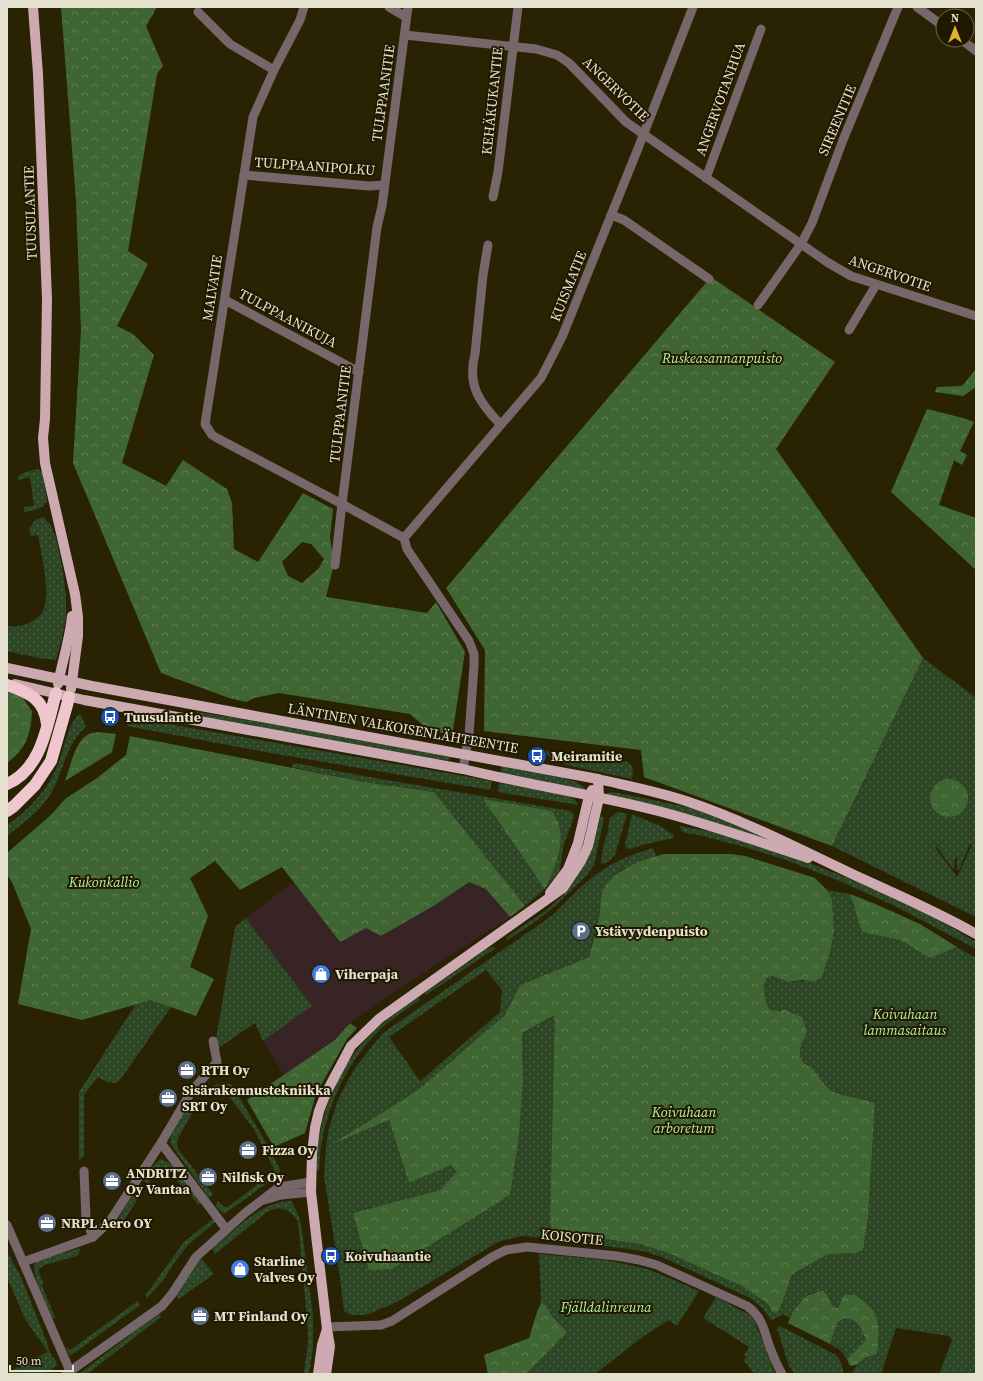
<svg xmlns="http://www.w3.org/2000/svg" width="983" height="1381" font-family="'Source Serif 4',serif">
	<style>
		.commercial { fill: #382424 }
		.grass { fill: url(#grass-dots); fill-rule: evenodd }
		.forest { fill: url(#forest-crowns); fill-rule: evenodd }
		.lines { fill: none; stroke-linecap: round; stroke-linejoin: round }
		.minor { stroke: #77666a; stroke-width: 9 }
		.major { stroke: #cdaab1; stroke-width: 10 }
		.highway { stroke: #efc5ce; stroke-width: 12 }
		.labels { text-anchor: middle; dominant-baseline: central; stroke-width: 4; stroke-linejoin: round; paint-order: stroke }
		.street-label { font-size: 14px; fill: #e4e1cf; stroke: #201900 }
		.park-label { font-size: 14px; font-style: italic; fill: #b4f0a2; stroke: #201900 }
		.poi-label { font-size: 14px; font-weight: bold; fill: #e4e1cf; stroke: #201900; text-anchor: start }
	</style>
	<defs>
		<pattern id="grass-dots" width="8" height="8" patternUnits="userSpaceOnUse"><rect width="8" height="8" fill="#2c4524"/><path d="M2 2h.1M6 6h.1" fill="none" stroke="#4a6043" stroke-width="1.8" stroke-linecap="round"/></pattern>
		<pattern id="forest-crowns" width="20" height="18" patternUnits="userSpaceOnUse"><rect width="20" height="18" fill="#3f6632"/><path d="M2 6a3 3 0 1 1 6 0M12 15a3 3 0 1 1 6 0" fill="none" stroke="#5b7c4f"/></pattern>
	</defs>
	<rect width="100%" height="100%" fill="#292303"/>
	<!-- commercial -->
	<polygon class="commercial" points="469,882 486,889 510,917 393,993 350,1023 335,1040 284,1075 263,1041 312,1006 246,918 290,884 296,885 339,942 366,928 381,936 435,905"/>
	<!-- grass -->
	<g class="grass">
		<path d="M37 469 43 472 47 501C43 510 32 510 24 512V507L34 506 30 477 18 480V476L26 472Z"/>
		<path d="M43 517 50 524 56 538 62 566 66 595V619L60 646 56 660 38 658 7 651V626C17 627 25 626 34 620 36 618 40 616 41 614 53 599 41 554 38 535L31 536 29 529 35 520Z"/>
		<path d="M923 658 976 698V917L832 846ZM947 779C959 780 966 787 968 799L952 816 941 815 930 796C933 786 938 784 947 779ZM970 844 972 845 957 877 935 847 936 846 954 870 955 858H957V870H959Z"/>
		<polygon points="196,712 237,718 451,757 448,761 196,716"/>
		<path d="M79 714 81 715 86 727C67 741 62 776 50 795 39 812 22 824 7 836V825C31 809 51 786 60 759 65 744 68 725 79 714Z"/>
		<polygon points="129,717 492,781 490,790 271,753 127,726"/>
		<path d="M538 750 628 762C634 767 633 771 632 779L567 765 547 755 537 753 536 752Z"/>
		<polygon points="295,763 375,778 570,811 572,812 574,817 563,847 561,863 559,872 545,889 525,906 434,792 364,782 291,767"/>
		<path d="M502 765C517 768 583 776 586 791L500 774Z"/>
		<path d="M499 783 565 794C570 797 576 798 578 805L498 792Z"/>
		<polygon points="613,792 692,808 793,848 605,795 607,793"/>
		<polygon points="618,812 627,814 615,855 608,862 602,864 601,862 603,847 608,831 609,820 611,817"/>
		<polygon points="632,814 660,826 674,835 673,838 642,845 630,849 626,848 625,845"/>
		<path d="M601 815 604 819 594 865 587 875 556 905 538 920 506 941 507 937C519 928 532 920 545 911 579 885 590 855 601 815Z"/>
		<polygon points="679,826 720,833 802,860 855,881 898,901 934,917 976,942 976,949 895,906 842,882 786,860 748,848 699,835 686,833 682,831"/>
		<path d="M653 848 656 856 621 870 608 883 601 905 589 957 520 985 505 1015 418 1090 335 1142 389 1120 409 1183 451 1165 457 1172 440 1190 353 1213 392 1269 523 1077 522 1033 556 1015 550 1225 558 1233C585 1236 613 1238 639 1244 659 1248 678 1257 696 1265 718 1275 761 1290 772 1312L794 1273 829 1254 857 1253 863 1250 868 1218 875 1103C863 1097 842 1098 832 1091 826 1087 816 1073 811 1067 793 1061 801 1044 807 1032L782 1010 773 1011 770 1010C765 1000 760 986 768 977L771 976 788 982 806 981 831 949 834 930 832 900 827 890 850 894 856 914 948 951 957 947 976 958V1374H939L952 1340 949 1336 896 1328 881 1374H852C858 1360 863 1359 877 1354L879 1337 839 1308 832 1306 828 1296 823 1290 807 1295 793 1311 789 1318 783 1314 771 1321C766 1311 760 1305 750 1298L662 1257 643 1251 535 1237 521 1236 498 1242 397 1302 366 1315H351L344 1311 338 1263 324 1177 326 1147 328 1132 337 1102 347 1082 357 1065 383 1033 553 915C569 899 585 881 604 869 619 859 636 853 653 848ZM486 970 502 990 500 1012 420 1081 389 1037Z"/>
		<polygon points="246,918 312,1006 263,1041 255,1023 217,1049 216,1039 235,927"/>
		<polygon points="492,947 496,948 426,995 425,993 487,949"/>
		<path d="M418 997 420 1000C410 1007 400 1013 390 1021 346 1057 321 1114 319 1171H316C317 1119 336 1067 374 1031 388 1018 403 1008 418 997Z"/>
		<polygon points="151,1000 171,1007 123,1076 117,1083 107,1082 98,1077 84,1095 84,1156 79,1160 79,1092 136,1004"/>
		<polygon points="223,1082 232,1085 271,1151 280,1170 278,1176 266,1184 224,1214 217,1208 216,1205 218,1201 224,1207 228,1207 275,1171 254,1129 224,1090 205,1097 203,1092 205,1089"/>
		<polygon points="191,1100 198,1103 178,1138 177,1143 178,1149 213,1194 209,1198 170,1143 171,1136"/>
		<path d="M160 1159C178 1163 191 1188 202 1202L198 1205 188 1191 186 1192 166 1167 158 1168 148 1184 143 1180 151 1168Z"/>
		<polygon points="138,1187 143,1191 121,1225 117,1220"/>
		<path d="M291 1201 297 1212 301 1224 313 1315V1348L309 1374H304L308 1343 307 1318 298 1222C290 1209 281 1205 267 1212L215 1254 212 1248C235 1231 261 1201 291 1201Z"/>
		<polygon points="214,1218 215,1222 188,1245 174,1263 164,1279 147,1298 145,1295 150,1289 184,1242"/>
		<path d="M81 1248 77 1256 44 1265 38 1270 43 1283 42 1286 55 1317 53 1319C47 1305 31 1276 35 1262L45 1258Z"/>
		<polygon points="539,1254 606,1260 648,1269 699,1291 677,1326 669,1320 644,1336 595,1374 526,1374 567,1332 551,1315 546,1305 541,1303"/>
		<path d="M9 1255 21 1277 48 1345C49 1357 56 1356 57 1365L44 1374H7L21 1365 48 1352 25 1319 7 1277V1256Z"/>
		<polygon points="201,1258 214,1274 179,1299 176,1295 192,1269"/>
		<polygon points="716,1297 748,1314 752,1317 756,1324 775,1374 754,1374 744,1360 746,1357 744,1355 749,1347 703,1318"/>
		<polygon points="138,1301 140,1305 70,1356 65,1346 70,1350"/>
		<polygon points="159,1313 161,1317 87,1374 79,1374"/>
		<path d="M844 1318C858 1319 861 1328 866 1340L847 1359 840 1350 830 1344 837 1323Z"/>
		<path d="M780 1326 836 1355C841 1361 843 1366 843 1374H795L789 1366 777 1328Z"/>
	</g>
	<!-- forest -->
	<g class="forest">
		<path d="M61 7H157L146 26 163 66 157 74 128 251 148 264 117 326 133 334 154 355 122 463 166 486 183 460 227 489 232 503 234 549 258 562 303 493 333 509 330 537 334 564 326 597 427 613 436 602 465 652 452 736 426 728 410 714 279 693 254 698 246 702 229 698 161 673 73 463 81 330 76 201ZM302 542 311 544 324 559 319 568 302 583 288 576 282 562Z"/>
		<polygon points="711,277 835,362 776,449 923,658 832,846 644,777 641,750 484,731 485,650 446,588"/>
		<polygon points="976,369 976,387 963,396 935,392 937,387 962,386"/>
		<polygon points="927,409 963,418 974,422 960,451 967,455 962,465 954,460 939,505 976,518 976,570 891,492"/>
		<path d="M7 692 22 697 32 711C31 734 26 749 7 763Z"/>
		<path d="M98 732 116 734 112 752 65 781C70 768 75 740 89 734 91 733 95 733 98 732Z"/>
		<polygon points="130,736 364,782 434,792 525,906 510,917 486,889 469,882 435,905 381,936 366,928 340,942 282,867 240,890 215,861 190,878 208,916 190,967 214,979 196,1016 151,1000 82,1020 18,1004 31,929 12,882 7,875 7,853 52,814 65,799 97,778 126,755"/>
		<circle cx="949" cy="798" r="19"/>
		<path d="M483 799 552 811C570 837 556 864 545 889Z"/>
		<path d="M664 854H731L745 856 815 878 827 890 832 900 834 930 831 949 822 977 814 982 803 980 788 982 772 976 768 977C760 986 765 1000 770 1010L780 1011 783 1009 802 1017 807 1032C801 1044 793 1061 811 1067 816 1073 826 1087 832 1091 842 1097 863 1098 875 1103L868 1218 863 1250 857 1253 829 1254 794 1273 792 1275 779 1310 776 1313 772 1312 769 1306 764 1301 742 1286 666 1252 640 1244 554 1231 551 1227 550 1222 555 1015 522 1033 523 1077 519 1135 510 1195 392 1269 369 1270 353 1213 440 1190 457 1172 451 1165 409 1183 389 1120 332 1144 418 1090 505 1015 520 985 589 957C593 942 597 927 600 911 601 905 600 896 603 890 613 870 643 859 664 854Z"/>
		<polygon points="850,894 873,903 920,924 957,947 930,958 901,940 862,932"/>
		<polygon points="350,1023 357,1028 347,1039 316,1094 305,1133 274,1147 247,1100 335,1040"/>
		<path d="M823 1290 828 1296 832 1306 838 1308 844 1295H855C861 1300 869 1305 874 1312 880 1322 879 1343 877 1354L865 1358 856 1365 850 1366 847 1359 866 1340C861 1328 858 1319 844 1318L837 1323 830 1344 788 1323 793 1311 806 1296Z"/>
		<polygon points="541,1303 546,1305 551,1315 567,1332 526,1374 488,1374 484,1355 529,1338 537,1312"/>
	</g>
	<g class="lines">
		<!-- minor -->
		<g class="minor">
			<polyline points="304,7 300,20 274,70 253,117 205,424 212,435 217,438 342,504 335,565"/>
			<polyline points="389,7 406,17"/>
			<polyline points="408,7 382,206 377,227 342,504 404,538 407,549 469,641 474,654 474,666 469,735 463,769"/>
			<polyline points="917,7 943,26"/>
			<polyline points="198,12 230,44 274,70"/>
			<polyline points="405,35 536,49 557,55 569,63 626,122 827,262 851,276 976,316"/>
			<polyline points="962,40 976,51"/>
			<polyline points="244,175 369,186 384,185"/>
			<polyline points="706,178 761,29"/>
			<polyline points="493,197 498,172 518,7"/>
			<polyline points="611,215 624,220 709,279"/>
			<path d="M488 245 483 275 475 354C467 385 479 402 500 424"/>
			<polyline points="225,300 359,372"/>
			<polyline points="758,305 801,244 812,223 843,140 898,7"/>
			<polyline points="849,330 876,285"/>
			<polyline points="404,538 541,378 562,337 639,146 693,7"/>
			<polyline points="161,1143 226,1229"/>
			<polyline points="84,1171 86,1219 93,1237"/>
			<polyline points="264,1200 281,1195 311,1192"/>
			<polyline points="7,1225 70,1371"/>
			<polyline points="23,1262 93,1237 110,1221 161,1143 191,1092 217,1062 213,1041"/>
			<path d="M327 1327 381 1325 392 1321 492 1257 506 1250 527 1247 617 1256 639 1260 657 1265 747 1306C764 1318 764 1333 771 1350 774 1358 778 1367 782 1374"/>
			<polyline points="66,1374 162,1306 172,1294 196,1257 245,1213 279,1187 311,1182"/>
		</g>
		<!-- major -->
		<g class="major">
			<polyline points="33,7 38,74 47,299 45,419 43,438 45,463 75,594 78,617 78,636 71,689"/>
			<path d="M7 668 92 686 598 779C628 786 660 792 689 802 745 821 797 848 850 873 893 893 936 911 976 934"/>
			<path d="M15 684 84 700 463 769C529 785 597 795 662 812 711 825 760 842 808 858"/>
			<path d="M58 684C62 662 70 639 72 616"/>
			<polyline points="550,893 568,869 578,843 589,796 592,790"/>
			<polyline points="318,1374 322,1345 327,1329"/>
			<polyline points="326,1374 330,1346 327,1329 311,1192 312,1153 315,1128 319,1111 326,1093 351,1046 380,1018 563,888 581,861 588,846 599,798 598,779"/>
		</g>
		<!-- highway -->
		<g class="highway">
			<path d="M7 685C29 693 44 698 47 724"/>
			<path d="M7 784C42 769 47 725 56 693"/>
			<polyline points="7,811 14,806 35,785 51,761 67,705 69,697"/>
		</g>
	</g>
	<!-- icons -->
	<defs>
		<symbol id="bus-disc" viewBox="-11 -11 22 22"><circle r="9.5" fill="#1a4fb4" stroke="#201900"/><path d="M-5-6H5V4H4V6H2V4H-2V6H-4V4H-5ZM-3.5-4V0h7V-4ZM-3.5 1.2v1.5H-2V1.2ZM2 1.2v1.5H3.5V1.2Z" fill="#fff"/></symbol>
		<symbol id="parking-disc" viewBox="-11 -11 22 22"><circle r="9.5" fill="#5c6f8a" stroke="#201900"/><path d="M-3.5-5.5H1a3.5 3.5 0 0 1 0 7H-1V5.5H-3.5ZM-1-3.4V-.6H.8a1.4 1.4 0 0 0 0-2.8Z" fill="#fff"/></symbol>
		<symbol id="shop-disc" viewBox="-11 -11 22 22"><circle r="9.5" fill="#3f7fe0" stroke="#201900"/><path d="M-5-2.5h2.3a2.7 3.5 0 0 1 5.4 0H5L5.5 6h-11ZM-1.5-2.5h3a1.5 2.3 0 0 0-3 0Z" fill="#fff"/></symbol>
		<symbol id="office-disc" viewBox="-11 -11 22 22"><circle r="9.5" fill="#5c6f8a" stroke="#201900"/><path d="M-6-3h4V-5.5h4V-3h4V5H-6ZM-1-4.5V-3h2v-1.5ZM-6 0V1H6V0Z" fill="#fff"/></symbol>
	</defs>
	<g fill-rule="evenodd">
		<use href="#bus-disc" x="99" y="706" width="22" height="22"/>
		<use href="#bus-disc" x="526" y="745" width="22" height="22"/>
		<use href="#parking-disc" x="570" y="920" width="22" height="22"/>
		<use href="#shop-disc" x="310" y="963" width="22" height="22"/>
		<use href="#office-disc" x="176" y="1059" width="22" height="22"/>
		<use href="#office-disc" x="157" y="1087" width="22" height="22"/>
		<use href="#office-disc" x="237" y="1139" width="22" height="22"/>
		<use href="#office-disc" x="197" y="1166" width="22" height="22"/>
		<use href="#office-disc" x="101" y="1170" width="22" height="22"/>
		<use href="#office-disc" x="36" y="1212" width="22" height="22"/>
		<use href="#bus-disc" x="320" y="1245" width="22" height="22"/>
		<use href="#shop-disc" x="229" y="1258" width="22" height="22"/>
		<use href="#office-disc" x="189" y="1305" width="22" height="22"/>
	</g>
	<g class="labels">
		<!-- street labels -->
		<g class="street-label">
			<text transform="translate(616 89) rotate(44)">ANGERVOTIE</text>
			<text transform="translate(383 93) rotate(-82)">TULPPAANITIE</text>
			<text transform="translate(720 99) rotate(-70)">ANGERVOTANHUA</text>
			<text transform="translate(492 101) rotate(-84)">KEHÄKUKANTIE</text>
			<text transform="translate(837 120) rotate(-67)">SIREENITIE</text>
			<text transform="translate(315 166) rotate(4)">TULPPAANIPOLKU</text>
			<text transform="translate(30 213) rotate(-92)">TUUSULANTIE</text>
			<text transform="translate(890 273) rotate(19)">ANGERVOTIE</text>
			<text transform="translate(568 286) rotate(-68)">KUISMATIE</text>
			<text transform="translate(212 288) rotate(-81)">MALVATIE</text>
			<text transform="translate(288 318) rotate(28)">TULPPAANIKUJA</text>
			<text transform="translate(340 414) rotate(-83)">TULPPAANITIE</text>
			<text transform="translate(403 728) rotate(10)">LÄNTINEN VALKOISENLÄHTEENTIE</text>
			<text transform="translate(572 1237) rotate(6)">KOISOTIE</text>
		</g>
		<!-- park labels -->
		<g class="park-label">
			<text x="722" y="358">Ruskeasannanpuisto</text>
			<text x="104" y="882">Kukonkallio</text>
			<text x="905" y="1014">Koivuhaan<tspan x="905" dy="16">lammasaitaus</tspan></text>
			<text x="684" y="1112">Koivuhaan<tspan x="684" dy="16">arboretum</tspan></text>
			<text x="606" y="1307">Fjälldalinreuna</text>
		</g>
		<!-- poi labels -->
		<g class="poi-label">
			<text x="124" y="717">Tuusulantie</text>
			<text x="551" y="756">Meiramitie</text>
			<text x="595" y="931">Ystävyydenpuisto</text>
			<text x="335" y="974">Viherpaja</text>
			<text x="201" y="1070">RTH Oy</text>
			<text x="182" y="1090">Sisärakennustekniikka<tspan x="182" dy="16">SRT Oy</tspan></text>
			<text x="262" y="1150">Fizza Oy</text>
			<text x="126" y="1173">ANDRITZ<tspan x="126" dy="16">Oy Vantaa</tspan></text>
			<text x="222" y="1177">Nilfisk Oy</text>
			<text x="61" y="1223">NRPL Aero OY</text>
			<text x="345" y="1256">Koivuhaantie</text>
			<text x="254" y="1261">Starline<tspan x="254" dy="16">Valves Oy</tspan></text>
			<text x="214" y="1316">MT Finland Oy</text>
		</g>
	</g>
	<!-- border -->
	<rect width="983" height="1381" fill="none" stroke="#e4e1cf" stroke-width="16"/>
	<!-- north arrow -->
	<g transform="translate(955 28)"><circle r="19" fill="#201900" stroke="#6e6953"/>
	<path d="M0-3L7 15L0 10L-7 15Z" fill="#e0b034"/>
	<text y="-6" font-size="11" font-weight="bold" text-anchor="middle" fill="#e4e1cf">N</text>
	</g>
	<!-- scale -->
	<path d="M10 1365v6h63v-6" fill="none" stroke="#e4e1cf" stroke-width="2"/>
	<text x="16" y="1365" font-size="12" fill="#e4e1cf" stroke="#201900" stroke-width="3" paint-order="stroke">50 m</text>
</svg>
